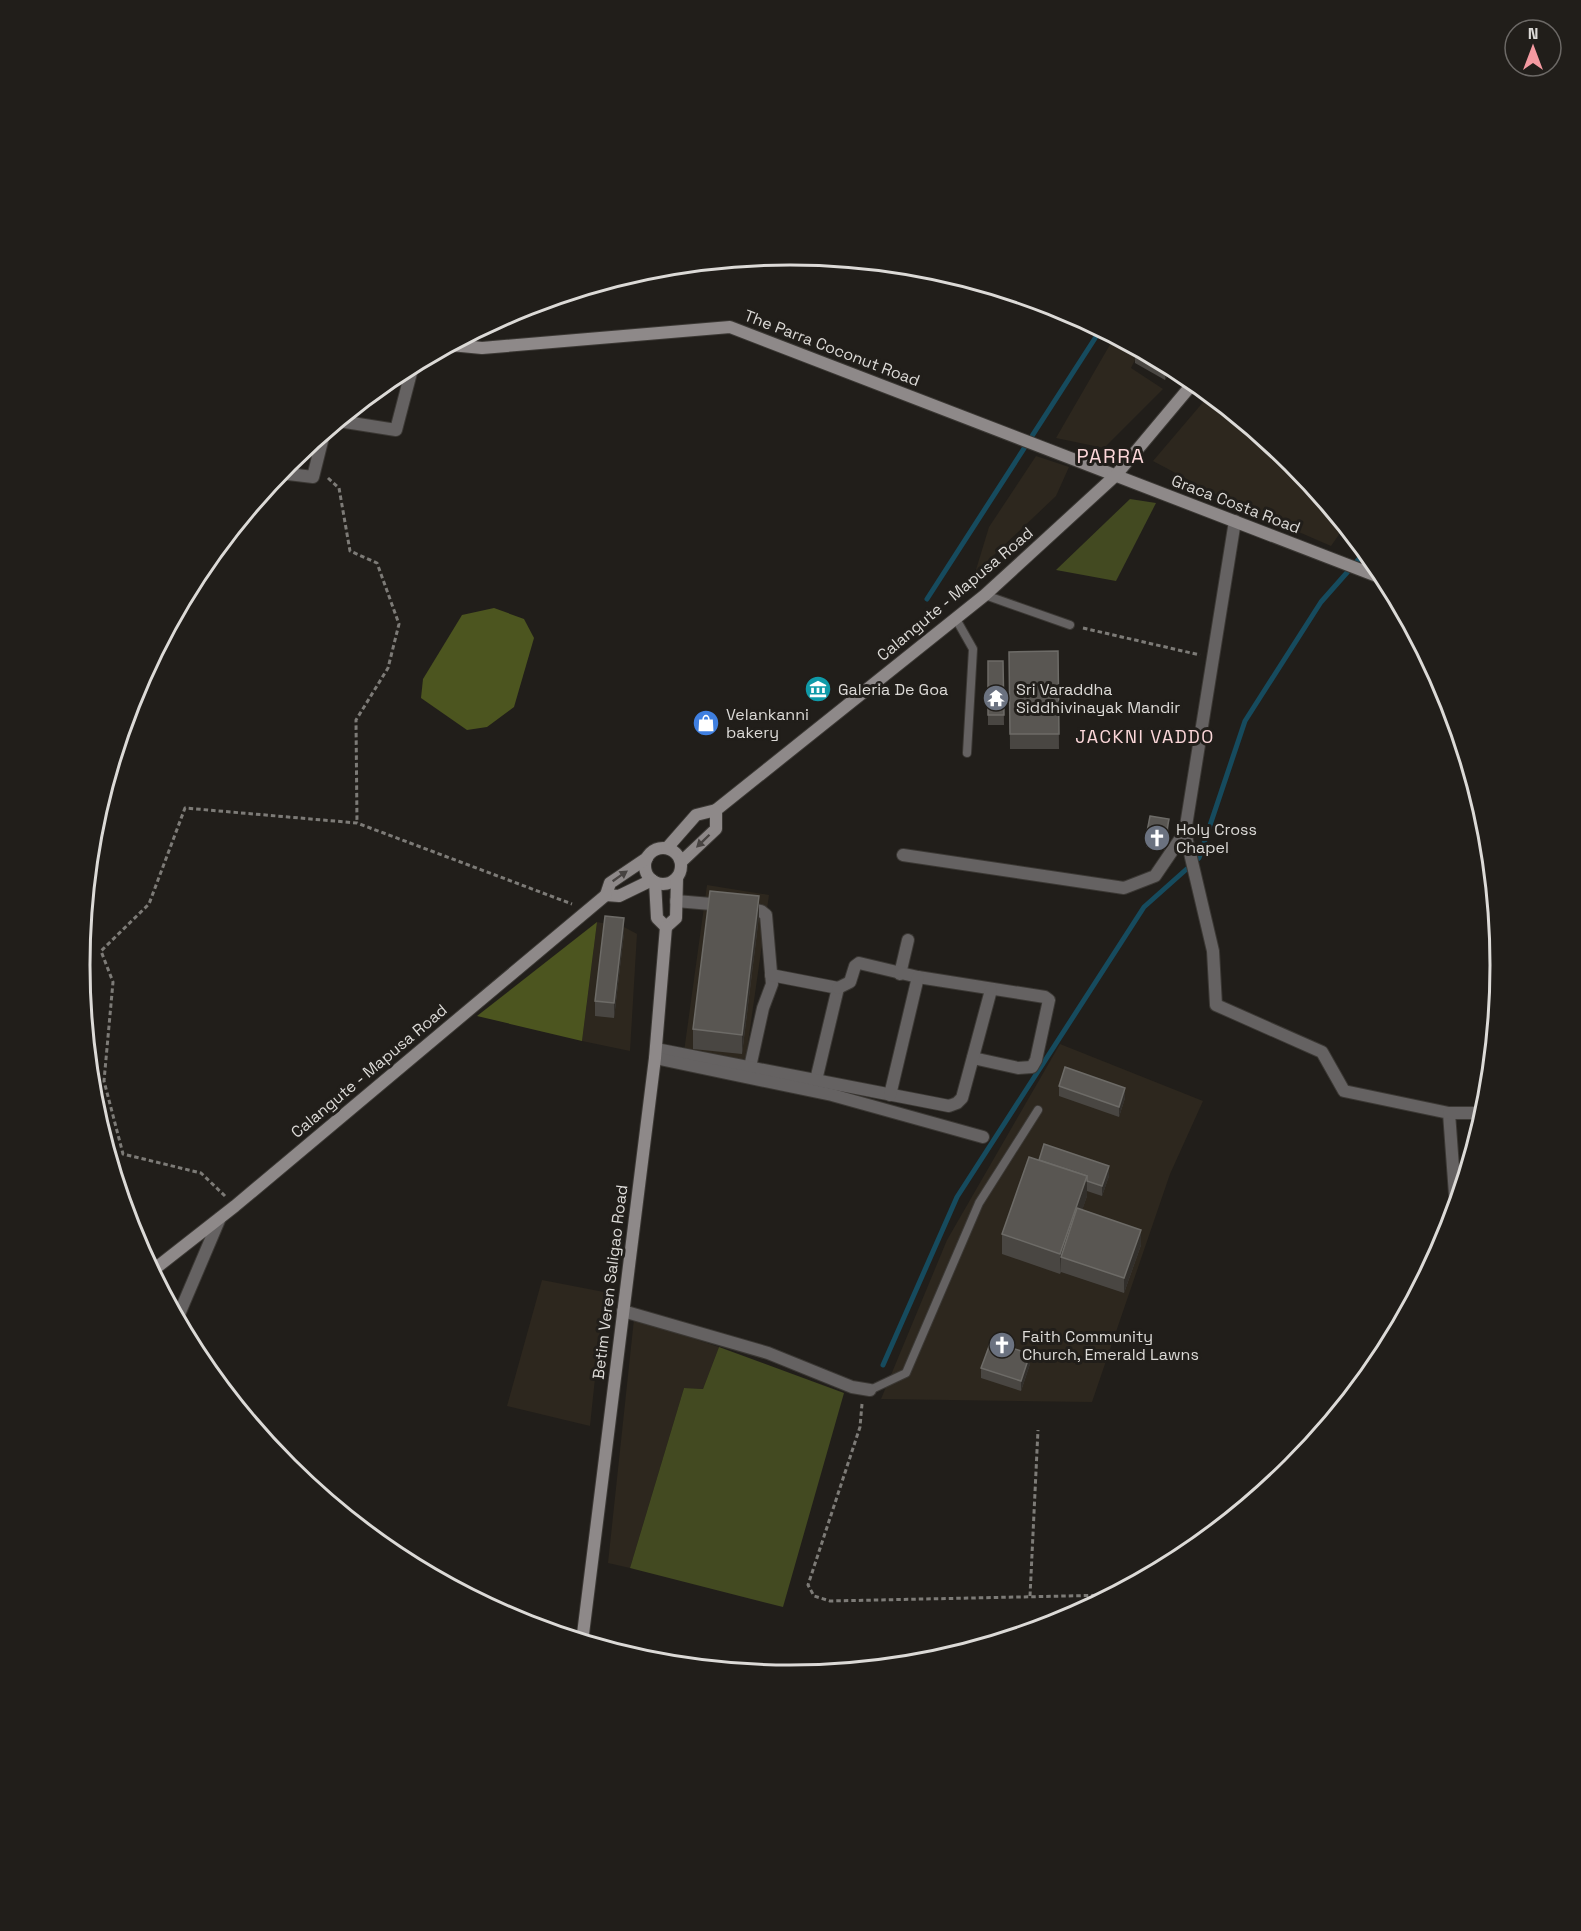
<svg xmlns="http://www.w3.org/2000/svg" width="1581" height="1931" font-family="'Space Grotesk',sans-serif">
	<style>
		.built { fill: #2d271e }
		.green { fill: #434a21 }
		.forest { fill: #4c551f }
		.lines { fill: none; stroke-linecap: round; stroke-linejoin: round }
		.stream { stroke: #164b5e; stroke-width: 5 }
		.lane-casing { stroke: #3b3834; stroke-width: 10 }
		.street-casing { stroke: #3b3834; stroke-width: 14 }
		.secondary-casing { stroke: #3b3834; stroke-width: 14 }
		.path { stroke: #7d7b77; stroke-width: 3; stroke-dasharray: 4.5 3; stroke-linecap: butt }
		.lane { stroke: #656262; stroke-width: 8 }
		.street { stroke: #656262; stroke-width: 12 }
		.secondary { stroke: #8e8989; stroke-width: 12 }
		.wall { fill: #494642 }
		.shaded-wall { fill: #322f2b }
		.building { fill: #595652; stroke: #6d6b67; stroke-width: 1.5 }
		.oneway { fill: #474341 }
		.labels { text-anchor: middle; dominant-baseline: central; stroke-width: 6; stroke-linejoin: round; paint-order: stroke }
		.street-label { font-size: 16px; fill: #dcdad7; stroke: #211e1a }
		.poi-label { font-size: 16px; fill: #dcdad7; stroke: #211e1a; text-anchor: start }
		.neighbourhood-label { font-size: 18px; letter-spacing: 1.5px; fill: #fbd7d9; stroke: #211e1a }
		.quarter-label { font-size: 20px; letter-spacing: 1.5px; fill: #fbd7d9; stroke: #211e1a }
		.rim { fill: none; stroke: #dcdad7; stroke-width: 3 }
	</style>
	<rect width="100%" height="100%" fill="#211e1a"/>
	<!-- built -->
	<g class="built">
		<polygon points="1115,336 1140,350 1131,368 1163,389 1104,448 1056,438"/>
		<polygon points="1210,394 1293,463 1345,526 1331,546 1232,503 1153,461"/>
		<polygon points="1036,456 1069,467 1056,496 975,573 989,527"/>
		<polygon points="707,885 769,895 744,1071 683,1059"/>
		<polygon points="597,922 624,927 637,934 630,1051 582,1041"/>
		<polygon points="1060,1044 1203,1101 1170,1174 1092,1402 881,1399 947,1240"/>
		<polygon points="542,1280 604,1292 590,1426 507,1406"/>
		<polygon points="634,1319 719,1347 703,1389 684,1388 630,1568 608,1563"/>
	</g>
	<!-- green -->
	<g class="green">
		<polygon points="1130,499 1156,503 1116,581 1056,570"/>
		<polygon points="719,1347 844,1393 783,1607 630,1568 684,1388 703,1389"/>
	</g>
	<!-- forest -->
	<g class="forest">
		<polygon points="494,608 524,619 534,638 514,707 487,727 467,730 421,698 423,679 462,615"/>
		<polygon points="597,922 582,1041 477,1016"/>
	</g>
	<g class="lines">
		<!-- stream -->
		<g class="stream">
			<polyline points="927,599 1101,329"/>
			<polyline points="883,1365 957,1197 1144,907 1199,858 1245,721 1321,602 1366,551"/>
		</g>
		<defs>
			<g id="lane">
				<polyline points="985,595 1070,625"/>
				<polyline points="956,619 973,649 967,753"/>
				<polyline points="870,1390 906,1373 979,1203 1038,1110"/>
			</g>
			<g id="street">
				<polyline points="339,421 396,430 413,365"/>
				<polyline points="280,473 313,477 324,433"/>
				<polyline points="1235,521 1185,832 1213,951 1216,1005 1322,1052 1344,1091 1449,1113 1456,1208"/>
				<polyline points="903,855 1124,888 1155,876 1185,832"/>
				<polyline points="676,901 723,905"/>
				<polyline points="743,907 761,911 766,915 772,984 763,1008 750,1067"/>
				<polyline points="900,974 908,940"/>
				<polyline points="771,975 838,988 816,1080"/>
				<polyline points="838,988 850,982 855,966 859,963 918,977 1045,997 1049,1000 1036,1060 1032,1067 1018,1068 973,1058"/>
				<polyline points="656,1049 949,1106 957,1103 962,1098 991,990"/>
				<polyline points="655,1058 832,1095 983,1137"/>
				<polyline points="890,1095 918,977"/>
				<polyline points="1449,1113 1485,1113"/>
				<polyline points="623,1311 768,1353 852,1387 870,1390"/>
				<polyline points="177,1319 220,1218"/>
			</g>
			<g id="secondary">
				<polyline points="451,345 482,348 730,327 1387,580"/>
				<polyline points="716,810 985,595 1116,475 1194,382"/>
				<circle cx="663" cy="866" r="18"/>
				<polyline points="667,848 696,815 716,810 716,829 681,862"/>
				<polyline points="647,858 610,883 606,895 619,896 652,880"/>
				<polyline points="655,882 657,918 666,927 676,918 677,878"/>
				<polyline points="152,1271 235,1206 606,895"/>
				<polyline points="582,1642 655,1058 666,927"/>
			</g>
		</defs>
		<!-- lane casing -->
		<use href="#lane" class="lane-casing"/>
		<!-- street casing -->
		<use href="#street" class="street-casing"/>
		<!-- secondary casing -->
		<use href="#secondary" class="secondary-casing"/>
		<!-- path -->
		<g class="path">
			<polyline points="328,478 339,488 350,551 377,563 399,624 388,668 356,720 357,823"/>
			<polyline points="1083,628 1200,655"/>
			<polyline points="225,1196 201,1173 123,1154 104,1081 113,982 101,951 149,904 185,808 357,823 572,904"/>
			<polyline points="862,1404 860,1427 808,1585 814,1596 830,1601 1113,1595"/>
			<polyline points="1030,1596 1038,1430"/>
		</g>
		<!-- lane -->
		<use href="#lane" class="lane"/>
		<!-- street -->
		<use href="#street" class="street"/>
		<!-- secondary -->
		<use href="#secondary" class="secondary"/>
	</g>
	<!-- wall -->
	<g class="wall">
		<polygon points="1138,349 1172,367 1165,380 1135,363 1135,353"/>
		<polygon points="1058,651 1059,749 1010,749 1009,652"/>
		<polygon points="988,661 1003,661 1004,725 988,725"/>
		<polygon points="1169,829 1165,850 1146,847 1146,837"/>
		<polygon points="759,916 742,1054 693,1049 693,1029"/>
		<polygon points="624,933 614,1018 595,1016 595,1001"/>
		<polygon points="1059,1086 1125,1098 1119,1117 1059,1096"/>
		<polygon points="1039,1160 1109,1176 1102,1196 1087,1191 1087,1196 1082,1210 1141,1245 1124,1293 1061,1272 1060,1274 1002,1254 1002,1234"/>
		<polygon points="1030,1364 1021,1391 981,1378 981,1368"/>
	</g>
	<!-- shaded-wall -->
	<g class="shaded-wall">
		<polygon points="1168,365 1172,367 1165,380 1165,370"/>
		<polygon points="1169,819 1169,829 1165,850 1165,840"/>
		<polygon points="759,896 759,916 742,1054 742,1035"/>
		<polygon points="624,918 624,933 614,1018 614,1003"/>
		<polygon points="1125,1088 1125,1098 1119,1117 1119,1107"/>
		<polygon points="1109,1166 1109,1176 1102,1196 1102,1186"/>
		<polygon points="1087,1176 1087,1196 1066,1258 1061,1257 1060,1274 1060,1254"/>
		<polygon points="1141,1230 1141,1245 1124,1293 1124,1278"/>
		<polygon points="1030,1354 1030,1364 1021,1391 1021,1381"/>
	</g>
	<!-- building -->
	<g class="building">
		<polygon points="1138,349 1168,365 1165,370 1135,353"/>
		<polygon points="1058,651 1059,734 1010,734 1009,652"/>
		<polygon points="988,661 1003,661 1004,715 988,715"/>
		<polygon points="1150,816 1169,819 1165,840 1146,837"/>
		<polygon points="710,891 759,896 742,1035 693,1029"/>
		<polygon points="605,916 624,918 614,1003 595,1001"/>
		<polygon points="1065,1067 1125,1088 1119,1107 1059,1086"/>
		<polygon points="1044,1144 1109,1166 1102,1186 1087,1181 1087,1176 1039,1160"/>
		<polygon points="1029,1157 1087,1176 1060,1254 1002,1234"/>
		<polygon points="1077,1208 1141,1230 1124,1278 1061,1257"/>
		<polygon points="991,1341 1030,1354 1021,1381 981,1368"/>
	</g>
	<!-- one-way arrows -->
	<defs><path id="oneway-solid" d="M-6-.8H1V-3.2L6.5 0L1 3.2V.8H-6Z" transform="scale(1.5)"/></defs>
	<g class="oneway">
		<use href="#oneway-solid" transform="translate(703 841) rotate(136)"/>
		<use href="#oneway-solid" transform="translate(620 876) rotate(-35)"/>
	</g>
	<!-- icons -->
	<defs>
		<symbol id="museum-disc" viewBox="-11 -11 22 22"><circle r="9.5" fill="#0f9aa8" stroke="#211e1a"/><path d="M0-6L6-3V-2H-6V-3ZM-5-1h2V3h-2ZM-1-1h2V3h-2ZM3-1h2V3H3ZM-6 4H6V6H-6Z" fill="#fff"/></symbol>
		<symbol id="temple-disc" viewBox="-11 -11 22 22"><circle r="9.5" fill="#6b7280" stroke="#211e1a"/><path d="M0-6L5-2H3V0L6.5 2.5H4V6H1.5V3h-3V6H-4V2.5H-6.5L-3 0V-2H-5Z" fill="#fff"/></symbol>
		<symbol id="shop-disc" viewBox="-11 -11 22 22"><circle r="9.5" fill="#3f7fe0" stroke="#211e1a"/><path d="M-5-2.5h2.3a2.7 3.5 0 0 1 5.4 0H5L5.5 6h-11ZM-1.5-2.5h3a1.5 2.3 0 0 0-3 0Z" fill="#fff"/></symbol>
		<symbol id="church-disc" viewBox="-11 -11 22 22"><circle r="9.5" fill="#6b7280" stroke="#211e1a"/><path d="M-1.2-6h2.4v3.5h3.3v2.4h-3.3V6h-2.4V-.1h-3.3v-2.4h3.3Z" fill="#fff"/></symbol>
	</defs>
	<g fill-rule="evenodd">
		<use href="#museum-disc" x="803" y="674" width="30" height="30"/>
		<use href="#temple-disc" x="981" y="683" width="30" height="30"/>
		<use href="#shop-disc" x="691" y="708" width="30" height="30"/>
		<use href="#church-disc" x="1142" y="823" width="30" height="30"/>
		<use href="#church-disc" x="987" y="1330" width="30" height="30"/>
	</g>
	<g class="labels">
		<!-- street labels -->
		<g class="street-label">
			<text transform="translate(832 348) rotate(21)">The Parra Coconut Road</text>
			<text transform="translate(1236 504) rotate(21)">Graca Costa Road</text>
			<text transform="translate(955 594) rotate(-40)">Calangute - Mapusa Road</text>
			<text transform="translate(369 1071) rotate(-40)">Calangute - Mapusa Road</text>
			<text transform="translate(610 1282) rotate(-83)">Betim Veren Saligao Road</text>
		</g>
		<!-- poi labels -->
		<g class="poi-label">
			<text x="838" y="689">Galeria De Goa</text>
			<text x="1016" y="689">Sri Varaddha<tspan x="1016" dy="18">Siddhivinayak Mandir</tspan></text>
			<text x="726" y="714">Velankanni<tspan x="726" dy="18">bakery</tspan></text>
			<text x="1176" y="829">Holy Cross<tspan x="1176" dy="18">Chapel</tspan></text>
			<text x="1022" y="1336">Faith Community<tspan x="1022" dy="18">Church, Emerald Lawns</tspan></text>
		</g>
		<!-- neighbourhood labels -->
		<g class="neighbourhood-label">
			<text x="1145" y="736">JACKNI VADDO</text>
		</g>
		<!-- quarter labels -->
		<g class="quarter-label">
			<text x="1111" y="456">PARRA</text>
		</g>
	</g>
	<!-- crop -->
	<path d="M0 0H1581V1931H0ZM90 965a700 700 0 1 1 1400 0a700 700 0 1 1-1400 0Z" fill="#211e1a" fill-rule="evenodd"/>
	<path class="rim" d="M90 965a700 700 0 1 1 1400 0a700 700 0 1 1-1400 0Z"/>
	<!-- north arrow -->
	<g transform="translate(1533 48)"><circle r="28" fill="#211e1a" stroke="#6c6966" stroke-width="1.5"/>
	<path d="M0-4.5L10 22L0 15L-10 22Z" fill="#f49aa1"/>
	<text y="-9" font-size="16" font-weight="bold" text-anchor="middle" fill="#dcdad7">N</text>
	</g>
</svg>
